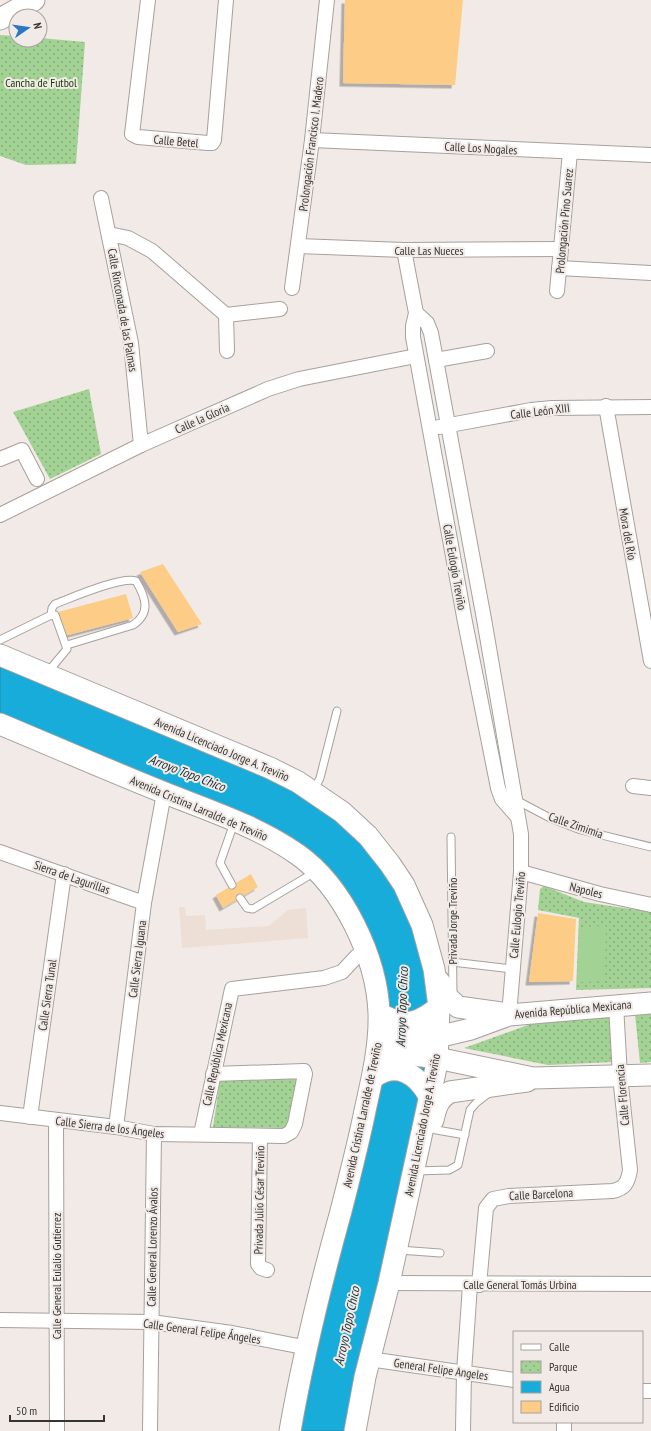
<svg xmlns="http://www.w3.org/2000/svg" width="651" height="1431" font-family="'PT Sans Narrow',sans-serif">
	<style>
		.built { fill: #edded6 }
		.park { fill: url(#park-dots) }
		.pitch { fill: #a3d295 }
		.water { fill: #18acda; stroke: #2188a8 }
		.building { fill: #fdcd87; filter: url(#shadow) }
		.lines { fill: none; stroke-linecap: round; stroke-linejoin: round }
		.lane-casing { stroke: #a7a19d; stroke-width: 9 }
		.street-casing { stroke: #a7a19d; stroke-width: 16 }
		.secondary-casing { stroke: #a7a19d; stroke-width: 23 }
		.lane { stroke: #fff; stroke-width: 7 }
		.street { stroke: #fff; stroke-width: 14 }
		.secondary { stroke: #fff; stroke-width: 21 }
		.labels { text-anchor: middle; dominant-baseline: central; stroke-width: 4; stroke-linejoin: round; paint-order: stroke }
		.park-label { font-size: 12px; fill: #123b01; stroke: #f1eae6 }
		.street-label { font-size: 12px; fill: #373533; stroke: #f1eae6 }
		.water-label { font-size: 13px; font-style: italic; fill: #172c35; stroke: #f1eae6 }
	</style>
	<defs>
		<pattern id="park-dots" width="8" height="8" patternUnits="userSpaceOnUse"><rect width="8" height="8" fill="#a3d295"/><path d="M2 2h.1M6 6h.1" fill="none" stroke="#86ab7a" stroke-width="1.8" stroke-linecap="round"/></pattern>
		<filter id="shadow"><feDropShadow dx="-3.5" dy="3.5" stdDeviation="0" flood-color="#0004"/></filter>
	</defs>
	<rect width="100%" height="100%" fill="#f1eae6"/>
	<!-- built -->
	<polygon class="built" points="179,907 185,907 186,916 205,915 206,930 269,926 288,910 306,908 308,938 182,948"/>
	<!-- park -->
	<g class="park">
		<polygon points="0,35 16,36 16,40 40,40 40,38 85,42 76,164 26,165 0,156"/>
		<polygon points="89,389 101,454 50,479 13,412"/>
		<polygon points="544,886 584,902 651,912 651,988 576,990 579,918 538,910 540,889"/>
		<polygon points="635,1014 651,1014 651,1062 640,1063"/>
		<polygon points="611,1015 613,1062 548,1065 464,1048 539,1021"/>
		<polygon points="301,1078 291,1128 213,1127 220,1081"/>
	</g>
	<!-- pitch -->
	<polygon class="pitch" points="606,926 605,981 577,982 579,927"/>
	<!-- water -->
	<polygon class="water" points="0,655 313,792 404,885 439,1007 355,1431 291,1431 373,1078 365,947 298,854 0,724"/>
	<!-- building -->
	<g class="building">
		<polygon points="345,0 463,0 455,85 343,83"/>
		<polygon points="163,564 202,624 178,632 140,572"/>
		<polygon points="126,594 133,618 64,636 58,612"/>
		<polygon points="251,874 258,887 223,908 216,895"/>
		<polygon points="538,913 576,919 573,981 529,982"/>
	</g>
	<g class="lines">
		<defs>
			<g id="lane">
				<path d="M51 615 52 608 55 604C71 598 121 576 136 581 146 598 151 613 133 625L67 645"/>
				<polyline points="0,640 49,616 55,615 67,649 47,673"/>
				<polyline points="314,790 320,778 337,711"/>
				<polyline points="516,800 550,818 581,830 651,847"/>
				<polyline points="451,837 453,995"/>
				<polyline points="232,885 220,863 234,823"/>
				<polyline points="240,898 247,908 253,909 315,872"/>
				<polyline points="452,962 513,969"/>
				<polyline points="431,1129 465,1135"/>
				<polyline points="416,1171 449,1170 458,1165 470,1110 476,1103 489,1093"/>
				<polyline points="399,1250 440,1253"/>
			</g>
			<g id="street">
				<polyline points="148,0 132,134 138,137 208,143 212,143 214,140 226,0"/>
				<polyline points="312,140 651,155"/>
				<polyline points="101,198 131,343 141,445"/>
				<polyline points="109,234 128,238 152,251 226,315"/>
				<polyline points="298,246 404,250 560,249"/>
				<polyline points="404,250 416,313 413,326 413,337 465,622 498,788 502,799 517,816"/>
				<polyline points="559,268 651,273"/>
				<polyline points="292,288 312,140 327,0"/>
				<polyline points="557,291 570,152"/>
				<polyline points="416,313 427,323 431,333 484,619 521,834 521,872 509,1015"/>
				<polyline points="226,315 280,309"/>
				<polyline points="226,315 227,351"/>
				<polyline points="436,360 487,351"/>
				<polyline points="606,406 651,661"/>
				<polyline points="439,427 531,410 552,408 651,407"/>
				<polyline points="0,459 22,450 37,479"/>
				<polyline points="0,515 141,445 268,389 299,379 416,356"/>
				<polyline points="633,786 651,788"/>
				<polyline points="0,852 144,903"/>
				<polyline points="521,872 600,894 651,905"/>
				<polyline points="0,1113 116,1127 154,1134 284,1136 291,1132 295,1124 305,1074 304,1071 213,1074"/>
				<polyline points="30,1117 64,874"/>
				<polyline points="56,1120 57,1431"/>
				<polyline points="116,1127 144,903 164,793"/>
				<polyline points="201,1134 232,989 324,978 342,972 357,956"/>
				<polyline points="260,1136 258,1264 261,1268 267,1270"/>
				<polyline points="389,1283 651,1284"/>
				<path d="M479 1285 486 1208 493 1199 509 1196 612 1191C625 1189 628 1182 630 1170L620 1076 616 1005"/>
				<polyline points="0,1320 151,1322 232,1333 308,1348"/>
				<polyline points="369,1359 514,1380"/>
				<polyline points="642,1391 651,1391"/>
				<polyline points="564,1422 564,1431"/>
				<polyline points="150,1431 154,1134"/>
				<polyline points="463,1431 464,1372 470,1285"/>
			</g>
			<g id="secondary">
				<polyline points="0,19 34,0"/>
				<polyline points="0,655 270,768 298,782 342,812 368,836 390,864 404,885 422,925 434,969 439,1007 437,1063 389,1283 365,1377 355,1431"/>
				<path d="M0 724C55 747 110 771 165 793 210 811 257 826 297 854 343 886 377 958 379 1013 380 1044 373 1075 366 1106 359 1141 350 1176 341 1211 321 1283 303 1357 290 1431"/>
				<polyline points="439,981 445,995 458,1007 509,1014"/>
				<path d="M387 1017C407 1029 423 1020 439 1007"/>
				<polyline points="379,1034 433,1038 471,1029 509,1015 651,1003"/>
				<polyline points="378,1050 437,1058 533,1078 651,1075"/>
				<path d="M373 1078C396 1060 417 1074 429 1096"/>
				<path d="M433 1120C436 1107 438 1099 450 1092L527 1081"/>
			</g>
		</defs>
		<!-- lane casing -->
		<use href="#lane" class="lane-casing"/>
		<!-- street casing -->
		<use href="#street" class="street-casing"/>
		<!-- secondary casing -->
		<use href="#secondary" class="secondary-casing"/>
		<!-- lane -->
		<use href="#lane" class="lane"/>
		<!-- street -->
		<use href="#street" class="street"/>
		<!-- secondary -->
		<use href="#secondary" class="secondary"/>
	</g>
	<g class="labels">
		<!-- park labels -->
		<g class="park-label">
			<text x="41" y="82">Cancha de Futbol</text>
		</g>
		<!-- street labels -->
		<g class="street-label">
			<text transform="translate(176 141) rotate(5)">Calle Betel</text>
			<text transform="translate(311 144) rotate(-83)">Prolongación Francisco I. Madero</text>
			<text transform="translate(481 148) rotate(3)">Calle Los Nogales</text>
			<text transform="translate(564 221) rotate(-85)">Prolongación Pino Suarez</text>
			<text x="429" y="250">Calle Las Nueces</text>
			<text transform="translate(123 310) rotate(80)">Calle Rinconada de las Palmas</text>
			<text transform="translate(540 411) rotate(-7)">Calle León XIII</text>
			<text transform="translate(202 418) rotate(-24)">Calle la Gloria</text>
			<text transform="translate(628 534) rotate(80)">Mora del Río</text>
			<text transform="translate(455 567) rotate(80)">Calle Eulogio Treviño</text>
			<text transform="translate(222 749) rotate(23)">Avenida Licenciado Jorge A. Treviño</text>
			<text transform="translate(199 808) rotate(23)">Avenida Cristina Larralde de Treviño</text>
			<text transform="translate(576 825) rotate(19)">Calle Zimimia</text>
			<text transform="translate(72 877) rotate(19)">Sierra de Lagurillas</text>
			<text transform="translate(586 890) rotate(14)">Napoles</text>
			<text transform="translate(517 915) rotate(-85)">Calle Eulogio Treviño</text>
			<text transform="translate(452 921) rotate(-90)">Privada Jorge Treviño</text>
			<text transform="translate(137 959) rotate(-83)">Calle Sierra Iguana</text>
			<text transform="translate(47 995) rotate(-82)">Calle Sierra Tunal</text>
			<text transform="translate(573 1009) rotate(-5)">Avenida República Mexicana</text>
			<text transform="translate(217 1054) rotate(-78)">Calle República Mexicana</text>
			<text transform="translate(622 1095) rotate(-95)">Calle Florencia</text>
			<text transform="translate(362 1115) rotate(-78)">Avenida Cristina Larralde de Treviño</text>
			<text transform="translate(422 1125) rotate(-79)">Avenida Licenciado Jorge A. Treviño</text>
			<text transform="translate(110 1127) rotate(7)">Calle Sierra de los Ángeles</text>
			<text transform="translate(541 1194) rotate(-3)">Calle Barcelona</text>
			<text transform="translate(259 1200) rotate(-89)">Privada Julio César Treviño</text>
			<text transform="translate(152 1247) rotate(-89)">Calle General Lorenzo Ávalos</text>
			<text transform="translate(56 1276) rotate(-90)">Calle General Eulalio Gutíerrez</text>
			<text x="520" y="1284">Calle General Tomás Urbina</text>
			<text transform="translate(202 1331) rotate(8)">Calle General Felipe Ángeles</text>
			<text transform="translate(441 1369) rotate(8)">General Felipe Angeles</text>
		</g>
		<!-- water labels -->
		<g class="water-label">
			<text transform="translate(187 773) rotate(21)">Arroyo Topo Chico</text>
			<text transform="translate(402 1007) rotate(-88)">Arroyo Topo Chico</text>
			<text transform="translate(347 1326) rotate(-78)">Arroyo Topo Chico</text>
		</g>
	</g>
	<!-- legend -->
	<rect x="513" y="1331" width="130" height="92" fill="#f1eae6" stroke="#a7a29e"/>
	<rect x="521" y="1344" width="20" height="6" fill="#ffffff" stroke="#a7a29e"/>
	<text x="549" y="1351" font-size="12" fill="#373533">Calle</text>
	<rect x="521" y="1361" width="20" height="12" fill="url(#park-dots)" stroke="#a7a29e"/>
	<text x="549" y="1371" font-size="12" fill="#373533">Parque</text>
	<rect x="521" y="1381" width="20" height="12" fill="#18acda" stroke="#a7a29e"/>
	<text x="549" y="1391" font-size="12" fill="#373533">Agua</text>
	<rect x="521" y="1401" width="20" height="12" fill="#fdcd87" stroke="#a7a29e"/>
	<text x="549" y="1411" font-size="12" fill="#373533">Edificio</text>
	<!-- north arrow -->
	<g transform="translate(28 28) rotate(77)"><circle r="19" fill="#f1eae6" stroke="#a7a29e"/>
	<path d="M0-3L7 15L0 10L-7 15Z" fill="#2a77c7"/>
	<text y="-6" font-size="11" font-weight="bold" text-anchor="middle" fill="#373533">N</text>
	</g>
	<!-- scale -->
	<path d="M10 1415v6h94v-6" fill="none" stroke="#373533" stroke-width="2"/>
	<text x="16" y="1415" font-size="12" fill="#373533" stroke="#f1eae6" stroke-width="3" paint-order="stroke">50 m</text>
</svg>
